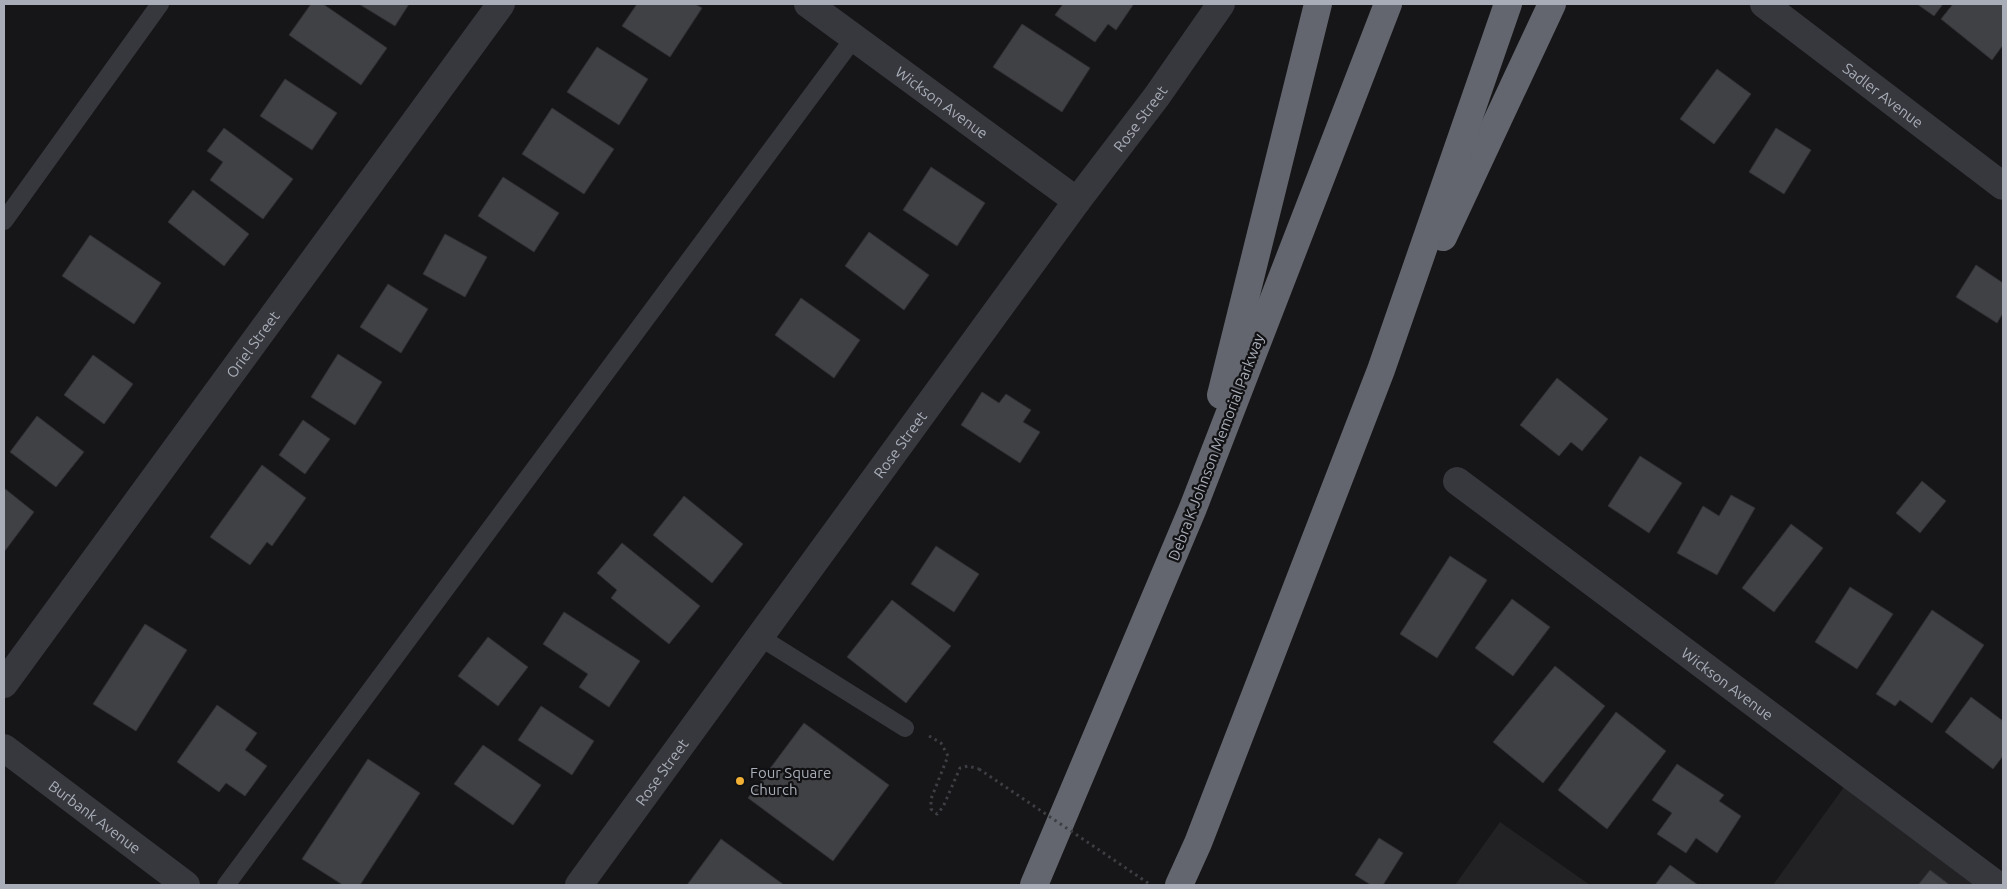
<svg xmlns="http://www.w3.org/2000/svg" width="2007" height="889" font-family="Ubuntu,sans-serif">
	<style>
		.built { fill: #222225 }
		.building { fill: #404145; stroke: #303034 }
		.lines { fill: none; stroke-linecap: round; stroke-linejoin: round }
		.path { stroke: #3d3f44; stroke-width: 3; stroke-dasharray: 2.5 4; stroke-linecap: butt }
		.service { stroke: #37383d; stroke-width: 18 }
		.minor { stroke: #37383d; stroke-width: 28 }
		.motorway { stroke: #63666e; stroke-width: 28 }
		.path-bridge { stroke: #3d3f44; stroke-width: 3; stroke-dasharray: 2.5 4; stroke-linecap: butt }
		.poi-dot { fill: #f2b134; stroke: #111113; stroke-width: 2 }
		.labels { text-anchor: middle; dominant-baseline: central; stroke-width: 4.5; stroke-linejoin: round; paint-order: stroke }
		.street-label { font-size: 15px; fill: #a8adb8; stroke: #111113 }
		.poi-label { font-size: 15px; fill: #a8adb8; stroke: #111113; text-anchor: start }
	</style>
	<rect width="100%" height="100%" fill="#161618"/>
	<!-- built -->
	<g class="built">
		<polygon points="1852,776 1997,885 1773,885"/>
		<polygon points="1500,822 1590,885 1455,885"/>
	</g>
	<!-- building -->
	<g class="building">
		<polygon points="311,4 323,4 387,48 361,85 289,35"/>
		<polygon points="359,4 409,4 395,26"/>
		<polygon points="637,4 695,4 702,8 670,57 622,26"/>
		<polygon points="1063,4 1131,4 1133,5 1116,30 1108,24 1095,42 1055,15"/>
		<polygon points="1917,4 1943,4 1934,16"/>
		<polygon points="1953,4 2003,4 2003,45 1992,60 1941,19"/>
		<polygon points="1022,24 1090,68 1062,112 993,67"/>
		<polygon points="597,47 648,79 619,125 567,92"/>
		<polygon points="1717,69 1751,94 1714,144 1680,119"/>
		<polygon points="285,79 337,113 312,150 260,116"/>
		<polygon points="552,108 614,149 584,194 522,154"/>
		<polygon points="224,128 293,179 263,219 210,180 223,162 207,151"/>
		<polygon points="1776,128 1811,150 1784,194 1749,172"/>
		<polygon points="931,167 985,203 957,246 903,210"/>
		<polygon points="503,177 559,213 534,252 478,216"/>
		<polygon points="193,190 249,234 224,266 168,222"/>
		<polygon points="869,232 929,275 904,310 845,266"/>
		<polygon points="445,234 487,257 465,297 423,274"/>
		<polygon points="90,235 161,283 134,324 62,276"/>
		<polygon points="1976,265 2003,283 2003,313 1997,323 1956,297"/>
		<polygon points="388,284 428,309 401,353 360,327"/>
		<polygon points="801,298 860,340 834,378 775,335"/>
		<polygon points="338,354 382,382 355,425 311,397"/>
		<polygon points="93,355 133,384 104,424 64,395"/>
		<polygon points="1557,378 1608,419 1582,451 1571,442 1559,456 1520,425"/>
		<polygon points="982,392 999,403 1006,394 1031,410 1023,422 1040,432 1020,463 961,425"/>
		<polygon points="37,416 84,452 56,487 10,452"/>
		<polygon points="303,420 330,439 305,474 279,455"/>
		<polygon points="1640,456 1682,483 1649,533 1608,506"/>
		<polygon points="262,465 306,498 272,546 267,542 250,565 210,537"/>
		<polygon points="1922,481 1946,501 1920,533 1896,513"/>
		<polygon points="4,488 34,512 4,552"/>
		<polygon points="1731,495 1755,508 1717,575 1677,553 1703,506 1719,516"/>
		<polygon points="684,496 743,544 712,583 653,535"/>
		<polygon points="1791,524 1823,548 1774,612 1742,588"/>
		<polygon points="622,543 700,606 669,644 611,598 617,590 597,573"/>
		<polygon points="936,546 979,574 954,612 911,584"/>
		<polygon points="1450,556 1487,580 1437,658 1400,634"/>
		<polygon points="1850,587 1893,614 1857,669 1815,642"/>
		<polygon points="1512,599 1550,627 1513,676 1475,648"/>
		<polygon points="892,600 951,646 906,703 847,657"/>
		<polygon points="1932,610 1984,645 1932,723 1900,700 1895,706 1876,694"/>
		<polygon points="564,612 640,661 609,707 579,687 588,674 543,644"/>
		<polygon points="145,624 187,650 136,731 93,704"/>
		<polygon points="488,637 528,667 498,706 458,676"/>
		<polygon points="1555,666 1605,706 1543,783 1493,742"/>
		<polygon points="1971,697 2003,721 2003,756 1993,769 1945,732"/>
		<polygon points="217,705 257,733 245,750 267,766 245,796 226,783 219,792 177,762"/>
		<polygon points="541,706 594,741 572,775 518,740"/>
		<polygon points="1616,712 1666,751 1607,829 1558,790"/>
		<polygon points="804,723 889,785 833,861 748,798"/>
		<polygon points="483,745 541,785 513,825 454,784"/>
		<polygon points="368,759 420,793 360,885 343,885 302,859"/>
		<polygon points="1677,764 1724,795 1719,801 1741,816 1717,853 1696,838 1686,853 1657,834 1672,813 1652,800"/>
		<polygon points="1379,838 1403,853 1383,885 1371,885 1355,875"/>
		<polygon points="721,839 784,885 687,885"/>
		<polygon points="1670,865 1698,885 1655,885"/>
		<polygon points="1930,870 1950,885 1918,885"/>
	</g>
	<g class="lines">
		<!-- path -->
		<polyline class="path" points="929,736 941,743 948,756 931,799 931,809 937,814 943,807 960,768 968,766 979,769"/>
		<!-- service -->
		<g class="service">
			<polyline points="4,221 160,4"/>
			<polyline points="760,637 905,728"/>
			<polyline points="226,885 854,38"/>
		</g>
		<!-- minor -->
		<g class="minor">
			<path id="s1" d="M808 4 1077 201"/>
			<path id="s2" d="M1764 4 2003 186"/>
			<path id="s3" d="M1457 481 1997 885"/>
			<path id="s4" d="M4 684 501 4"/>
			<path id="s5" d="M4 748 186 885"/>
			<path id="s6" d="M579 885 1077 201 1157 96 1221 4"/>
		</g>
		<!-- motorway -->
		<g class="motorway">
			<polyline points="1443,237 1552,4"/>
			<polyline points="1221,395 1318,4"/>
			<polyline points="1034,885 1193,508 1388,4"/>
			<polyline points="1179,885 1198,843 1381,370 1508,4"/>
		</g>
		<!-- path-bridge -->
		<polyline class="path-bridge" points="979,769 1151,885"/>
	</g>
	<!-- markers -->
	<circle class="poi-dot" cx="740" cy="781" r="5"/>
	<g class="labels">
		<!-- street labels -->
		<g class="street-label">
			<text stroke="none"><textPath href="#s2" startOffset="150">Sadler Avenue</textPath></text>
			<text stroke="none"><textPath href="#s1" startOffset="166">Wickson Avenue</textPath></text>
			<text stroke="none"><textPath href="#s6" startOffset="950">Rose Street</textPath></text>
			<text stroke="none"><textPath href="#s4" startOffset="421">Oriel Street</textPath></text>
			<text stroke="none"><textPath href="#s6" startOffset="545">Rose Street</textPath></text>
			<text transform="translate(1216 447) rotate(-69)">Debra K Johnson Memorial Parkway</text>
			<text stroke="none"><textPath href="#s3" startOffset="338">Wickson Avenue</textPath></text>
			<text stroke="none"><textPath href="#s6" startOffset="140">Rose Street</textPath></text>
			<text stroke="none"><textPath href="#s5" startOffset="114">Burbank Avenue</textPath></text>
		</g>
		<!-- poi labels -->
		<g class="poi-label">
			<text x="750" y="772">Four Square<tspan x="750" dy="17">Church</tspan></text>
		</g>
	</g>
	<!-- border -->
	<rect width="2007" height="889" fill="none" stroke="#a8adb8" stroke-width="10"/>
</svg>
